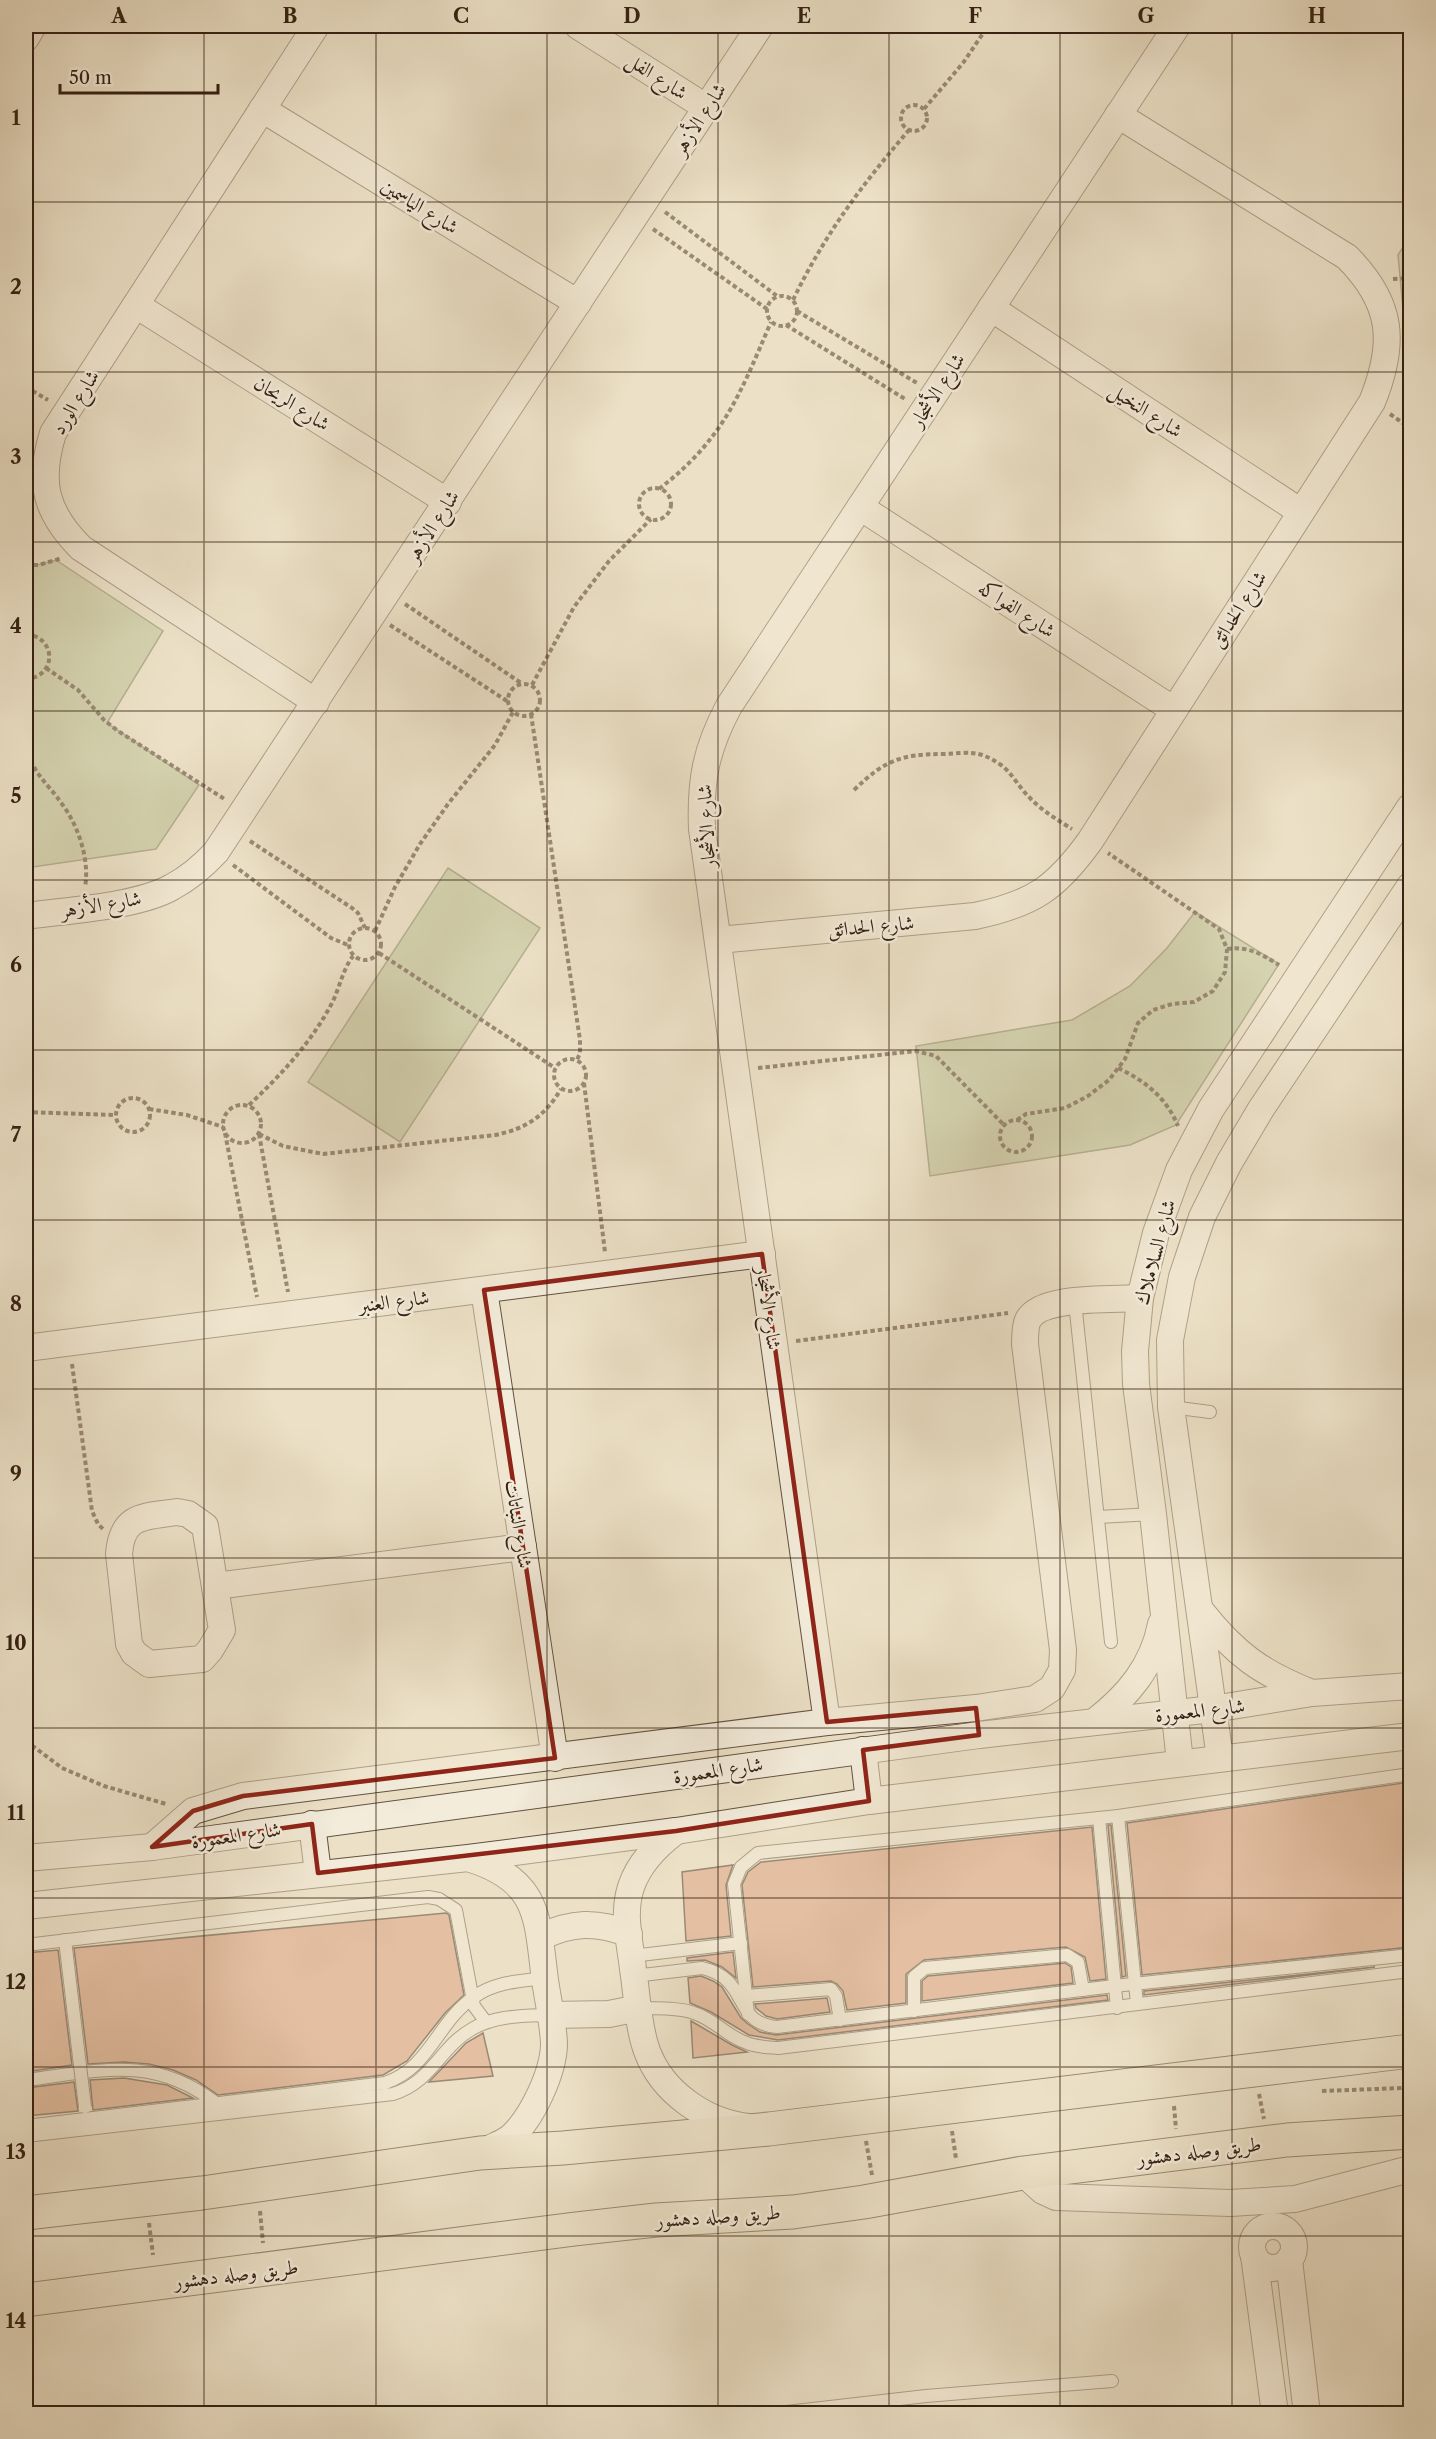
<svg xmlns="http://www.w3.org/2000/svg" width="1436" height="2439" font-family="'Libre Caslon Text',Amiri,serif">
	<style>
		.green { fill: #b9c294; stroke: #777254; stroke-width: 1.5 }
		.building { fill: #d99676; stroke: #352113; stroke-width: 1.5 }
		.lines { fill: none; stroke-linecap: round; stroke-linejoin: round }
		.lane-casing { stroke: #635140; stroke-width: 14 }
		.street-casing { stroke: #635140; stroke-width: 28 }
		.primary-casing { stroke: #352113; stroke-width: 35 }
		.path { stroke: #352113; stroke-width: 4; stroke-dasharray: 4.5 3; stroke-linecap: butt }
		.lane { stroke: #f3ecdb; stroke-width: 12 }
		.street { stroke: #f3ecdb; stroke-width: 26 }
		.primary { stroke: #ece1c7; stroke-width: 33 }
		.lane-bridge-casing { stroke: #635140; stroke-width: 14; stroke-linecap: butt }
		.lane-bridge { stroke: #f3ecdb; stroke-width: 12 }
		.marked { fill: none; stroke: #8f2418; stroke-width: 4.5; stroke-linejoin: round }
		.grid { fill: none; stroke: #352113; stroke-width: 1.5; stroke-opacity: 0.55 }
		.labels { text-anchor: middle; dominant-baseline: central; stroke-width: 5; stroke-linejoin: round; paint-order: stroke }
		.street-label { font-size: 20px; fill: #352113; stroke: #f3ecdb }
		.neatline { fill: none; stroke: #352113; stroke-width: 2 }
		.grid-label { font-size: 20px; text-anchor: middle; font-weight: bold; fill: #352113 }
	</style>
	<rect width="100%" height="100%" fill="#ece1c7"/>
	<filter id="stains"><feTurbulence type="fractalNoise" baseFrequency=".00333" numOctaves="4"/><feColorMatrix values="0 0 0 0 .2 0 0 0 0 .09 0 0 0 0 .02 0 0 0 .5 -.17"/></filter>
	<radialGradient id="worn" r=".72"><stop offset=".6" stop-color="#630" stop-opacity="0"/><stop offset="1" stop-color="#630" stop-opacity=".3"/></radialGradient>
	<!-- green -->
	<g class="green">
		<polygon points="1410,236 1410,385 1398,255"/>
		<polygon points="56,560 163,631 107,723 199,785 156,849 26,868 26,568"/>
		<polygon points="448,868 540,928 400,1142 308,1082"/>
		<polygon points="1195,912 1279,964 1176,1125 1130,1145 930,1176 916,1046 1072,1020 1130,986 1167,948"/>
	</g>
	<!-- building -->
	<g class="building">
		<polygon points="1410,1782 1410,1947 1142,1975 1127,1823"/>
		<polygon points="1108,1825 1111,1825 1126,1976 1122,1977"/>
		<polygon points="1092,1827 1106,1979 1090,1981 1085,1957 1066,1947 924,1960 906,1974 906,2003 847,2010 843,1991 837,1984 831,1981 753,1987 742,1885 748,1872 761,1862"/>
		<polygon points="733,1865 726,1885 731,1936 686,1941 682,1872"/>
		<polygon points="446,1913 449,1915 464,1995 445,2013 407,2061 383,2075 218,2095 196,2080 173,2070 149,2064 124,2062 88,2064 74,1948"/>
		<polygon points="58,1950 72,2065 26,2072 26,1953"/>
		<polygon points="733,1952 736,1978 722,1967 705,1960 687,1961 687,1958"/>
		<polygon points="1065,1963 1071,1967 1073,1983 922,2001 922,1981 928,1976"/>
		<polygon points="1375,1967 1144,1995 1144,1991"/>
		<polygon points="701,1976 713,1981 722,1987 741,2018 748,2024 760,2032 776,2035 1107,1995 1108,2000 778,2040 749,2035 711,2012 690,2003 688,1978"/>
		<polygon points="827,1998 830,2012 777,2019 766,2016 756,2008 755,2004"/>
		<polygon points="691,2021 732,2045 747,2052 693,2058"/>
		<polygon points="483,2033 493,2076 429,2082 466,2043"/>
		<polygon points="124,2078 167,2085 193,2098 93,2110 90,2080"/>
		<polygon points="74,2082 78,2111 26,2116 26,2088"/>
	</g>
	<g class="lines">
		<defs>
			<g id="lane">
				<polyline points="1075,1302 1111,1642"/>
				<polyline points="1171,1407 1210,1412"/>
				<polyline points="1098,1517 1153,1514"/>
				<polyline points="1118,1816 1137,2004"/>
				<polyline points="1099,1818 1117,2008"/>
				<polyline points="65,1940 78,2049"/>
				<polyline points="26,1945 428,1897 439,1899 456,1910 474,2006 486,2022"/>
				<polyline points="632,1956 741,1943"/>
				<path d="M634 1976 702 1968C751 1979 731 2023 777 2027L1114 1986 1410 1955"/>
				<polyline points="746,1996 831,1989 836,1996 840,2020"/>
				<path d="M639 2008C657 2009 677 2007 694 2013 713 2019 725 2034 742 2041 754 2047 766 2047 778 2048L1410 1971"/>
				<polyline points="914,2011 914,1977 925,1968 1067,1955 1078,1962 1083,1990"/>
				<polyline points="748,2014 734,1884 741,1867 758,1853 1118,1816 1410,1774"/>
				<path d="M26 2080C99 2071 152 2054 216 2103V2107"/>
				<path d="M26 2126 385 2083C430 2068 437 2022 474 1997 495 1982 519 1981 545 1978"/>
				<path d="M26 2136 393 2094C432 2082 440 2047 472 2029 496 2015 524 2016 550 2015"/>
				<polyline points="769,2414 926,2396 1112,2381"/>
			</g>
			<g id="street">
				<path d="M316 26 53 433C38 482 45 512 81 548L316 702"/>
				<polyline points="578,26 707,108"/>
				<polyline points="26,38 33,26"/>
				<polyline points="262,109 578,303"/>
				<polyline points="136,305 448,502"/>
				<polyline points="991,308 1301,512"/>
				<polyline points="860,507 1174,710"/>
				<path d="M26 916C67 910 137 907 172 887 189 878 203 866 216 852L760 26"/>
				<path d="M718 940 975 916C1033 904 1056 888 1090 841L1372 402C1396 343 1393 303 1347 257L1118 115"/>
				<polyline points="484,1290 555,1758"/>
				<polyline points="26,1348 762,1254"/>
				<path d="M177 1512 188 1514 205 1526 222 1630 210 1650 202 1659 149 1664 134 1653 129 1644 119 1554C122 1514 144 1517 177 1512Z"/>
				<polyline points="215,1586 523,1547"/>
				<path d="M1201 1611C1235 1654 1261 1673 1312 1693"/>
				<path d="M827 1722 702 829C700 780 706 749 729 706L1177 26"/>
				<path d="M1094 1722C1128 1696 1153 1666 1161 1624"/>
				<polyline points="863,1750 869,1801"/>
				<polyline points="1220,1758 1171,1407 1170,1340 1182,1277 1202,1217 1229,1163 1261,1109 1410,886"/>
				<polyline points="1180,1762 1153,1514 1136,1384 1135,1351 1140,1298 1156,1233 1179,1170 1211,1109 1410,807"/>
				<polyline points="312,1824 318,1873"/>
				<path d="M676 1831C656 1846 639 1863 631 1887 622 1914 630 1942 633 1969 637 1994 638 2027 647 2051 662 2092 705 2122 748 2127"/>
				<path d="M152 1847 193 1811 243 1796 827 1722 976 1708 1035 1699 1052 1688 1062 1670 1063 1650 1025 1344C1025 1337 1025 1326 1028 1320 1041 1295 1114 1300 1140 1298"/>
				<polyline points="26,1858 152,1847 979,1735 1213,1709 1312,1693 1410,1686"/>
				<path d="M471 1859C540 1881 537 1918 545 1980 548 2001 553 2022 554 2043 554 2072 532 2118 511 2137 504 2143 491 2147 483 2152"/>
				<polyline points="26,1906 468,1858 676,1831 869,1801 1410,1736"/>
				<path d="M541 1937C571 1922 597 1921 629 1934"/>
				<polyline points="550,2015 609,2014 639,2008"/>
				<polyline points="1023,2173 1043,2191 1056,2197 1230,2203 1295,2199 1410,2169"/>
				<circle cx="1273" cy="2247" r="21"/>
				<polyline points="1254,2255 1275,2414"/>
				<polyline points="1289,2260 1307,2414"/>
			</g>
			<g id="primary">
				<polyline points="26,2213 202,2193 480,2153 563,2148 769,2129 1410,2051"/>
				<polyline points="26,2300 575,2229 656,2220 793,2212 864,2202 1023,2173 1287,2140 1410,2132"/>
			</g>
		</defs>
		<!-- lane casing -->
		<use href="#lane" class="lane-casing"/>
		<!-- street casing -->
		<use href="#street" class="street-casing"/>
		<!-- primary casing -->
		<use href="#primary" class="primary-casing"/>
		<!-- path -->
		<g class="path">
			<circle cx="914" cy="118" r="13"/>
			<polyline points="924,109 963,63 988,26"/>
			<polyline points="665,212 777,296"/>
			<polyline points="653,229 767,309"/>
			<polyline points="1393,279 1410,278"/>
			<circle cx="782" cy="311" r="15"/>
			<path d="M793 300C825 234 861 186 909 130"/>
			<polyline points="797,311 917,383"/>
			<polyline points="786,325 905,399"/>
			<polyline points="26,387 48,400"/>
			<polyline points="1390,414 1410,428"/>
			<circle cx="655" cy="504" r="16"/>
			<path d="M659 489C724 439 740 394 771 322"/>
			<polyline points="26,565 39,565 62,558"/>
			<polyline points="405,604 521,683"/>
			<polyline points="390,625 507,701"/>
			<path d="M26 634C57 637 57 677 26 679"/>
			<polyline points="46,668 78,690 104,720 118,731 226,800"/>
			<circle cx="524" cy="700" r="16"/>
			<polyline points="532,685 574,607 609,561 651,519"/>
			<polyline points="531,714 580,1040 580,1053 577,1060"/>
			<path d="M26 746C34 776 46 781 62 804 78 825 90 860 85 887"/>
			<path d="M854 790C885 760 901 754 944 754 969 753 978 749 1001 765 1011 772 1019 787 1028 796 1041 810 1056 819 1072 829"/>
			<polyline points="250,841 352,908 358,913 365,928"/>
			<polyline points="233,865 331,938 348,945"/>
			<circle cx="365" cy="944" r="16"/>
			<polyline points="375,931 395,887 420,844 448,804 495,745 513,712"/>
			<path d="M1227 949C1249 946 1261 954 1279 965"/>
			<polyline points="379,953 555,1068"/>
			<circle cx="570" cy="1075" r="16"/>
			<polyline points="758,1068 916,1051 936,1056 1004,1125"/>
			<path d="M1118 1068C1145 1081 1166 1097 1178 1126"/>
			<polyline points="584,1083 605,1252"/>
			<circle cx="133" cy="1115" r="17"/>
			<circle cx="242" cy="1124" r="19"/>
			<path d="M249 1105C281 1075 311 1043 332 1003 340 987 342 971 353 956"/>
			<polyline points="149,1109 187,1115 223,1127"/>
			<polyline points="26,1112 115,1115"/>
			<polyline points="1017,1120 1026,1114 1065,1108 1088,1096 1109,1080 1125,1059 1138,1023 1153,1010 1172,1004 1194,1002 1213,991 1225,972 1227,949 1219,929 1108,853"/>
			<circle cx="1016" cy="1136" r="16"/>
			<polyline points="225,1133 257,1297"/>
			<path d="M259 1134 283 1146 323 1154 495 1135C526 1129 545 1116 561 1089"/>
			<polyline points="259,1134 288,1292"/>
			<polyline points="796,1341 1008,1313"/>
			<polyline points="72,1364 92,1511 98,1524 103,1529"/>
			<polyline points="26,1741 62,1768 104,1786 166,1804"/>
			<polyline points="1322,2091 1403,2088 1410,2096"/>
			<polyline points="1259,2094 1264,2119"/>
			<polyline points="1174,2106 1176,2129"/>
			<polyline points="952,2131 956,2159"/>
			<polyline points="866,2141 872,2175"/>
			<polyline points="260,2211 263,2243"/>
			<polyline points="149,2223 153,2255"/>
		</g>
		<!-- lane -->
		<use href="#lane" class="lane"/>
		<!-- street -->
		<use href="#street" class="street"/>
		<!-- primary -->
		<use href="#primary" class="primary"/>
		<defs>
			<polyline id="lane-bridge" points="78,2049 85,2107"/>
		</defs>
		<!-- lane-bridge casing -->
		<use href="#lane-bridge" class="lane-bridge-casing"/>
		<!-- lane-bridge -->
		<use href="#lane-bridge" class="lane-bridge"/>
	</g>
	<!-- marked area -->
	<path d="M0 0H1436V2439H0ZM762 1254 827 1722 976 1708 979 1735 863 1750 869 1801 676 1831 318 1873 312 1824 152 1847 193 1811 243 1796 555 1758 484 1290Z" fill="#ece1c7" fill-opacity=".55" fill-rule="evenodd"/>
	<path class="marked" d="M762 1254 827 1722 976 1708 979 1735 863 1750 869 1801 676 1831 318 1873 312 1824 152 1847 193 1811 243 1796 555 1758 484 1290Z"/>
	<!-- grid -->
	<path class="grid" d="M204 26V2414M376 26V2414M547 26V2414M718 26V2414M889 26V2414M1060 26V2414M1232 26V2414M26 202H1410M26 372H1410M26 542H1410M26 711H1410M26 880H1410M26 1050H1410M26 1220H1410M26 1389H1410M26 1558H1410M26 1728H1410M26 1898H1410M26 2067H1410M26 2236H1410"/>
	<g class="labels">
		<!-- street labels -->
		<g class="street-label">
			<text transform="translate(657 76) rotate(33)">شارع الفل</text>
			<text transform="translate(699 119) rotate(-57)">شارع الأزهر</text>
			<text transform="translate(420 206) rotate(32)">شارع الياسمين</text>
			<text transform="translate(937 390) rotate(-57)">شارع الأشجار</text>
			<text transform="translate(75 402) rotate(-58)">شارع الورد</text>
			<text transform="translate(292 403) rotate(32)">شارع الريحان</text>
			<text transform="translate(1146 410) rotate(33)">شارع النخيل</text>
			<text transform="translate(432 526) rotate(-57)">شارع الأزهر</text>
			<text transform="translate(1017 609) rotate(33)">شارع الفواكه</text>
			<text transform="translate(1238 609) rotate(-57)">شارع الحدائق</text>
			<text transform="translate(706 826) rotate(-93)">شارع الأشجار</text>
			<text transform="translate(101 904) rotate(-9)">شارع الأزهر</text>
			<text transform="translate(871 926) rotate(-5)">شارع الحدائق</text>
			<text transform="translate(1155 1252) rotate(-75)">شارع السلاملاك</text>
			<text transform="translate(394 1301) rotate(-7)">شارع العنبر</text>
			<text transform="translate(769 1308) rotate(82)">شارع الأشجار</text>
			<text transform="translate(519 1524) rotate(81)">شارع النباتات</text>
			<text transform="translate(1200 1710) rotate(-6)">شارع المعمورة</text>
			<text transform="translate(718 1770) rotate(-8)">شارع المعمورة</text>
			<text transform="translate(236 1835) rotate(-8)">شارع المعمورة</text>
			<text transform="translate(1199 2151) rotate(-7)">طريق وصله دهشور</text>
			<text transform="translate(718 2216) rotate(-4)">طريق وصله دهشور</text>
			<text transform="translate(236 2274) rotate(-7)">طريق وصله دهشور</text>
		</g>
	</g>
	<!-- margin -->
	<rect width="1436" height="2439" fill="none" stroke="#ece1c7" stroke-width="66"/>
	<!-- scale -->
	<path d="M60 84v9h158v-9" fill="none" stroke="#352113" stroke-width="3"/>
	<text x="69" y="84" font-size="18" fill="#352113" stroke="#f3ecdb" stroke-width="4.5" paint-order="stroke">50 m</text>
	<rect x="33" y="33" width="1370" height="2373" class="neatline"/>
	<g class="grid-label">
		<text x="119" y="23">A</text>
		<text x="290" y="23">B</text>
		<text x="461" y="23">C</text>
		<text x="632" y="23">D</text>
		<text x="804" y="23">E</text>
		<text x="975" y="23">F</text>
		<text x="1146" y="23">G</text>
		<text x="1317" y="23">H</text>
		<text x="16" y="125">1</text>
		<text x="16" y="294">2</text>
		<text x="16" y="464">3</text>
		<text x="16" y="633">4</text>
		<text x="16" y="803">5</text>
		<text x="16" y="972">6</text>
		<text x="16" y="1142">7</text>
		<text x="16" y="1311">8</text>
		<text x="16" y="1481">9</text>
		<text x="16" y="1650">10</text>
		<text x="16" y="1820">11</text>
		<text x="16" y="1989">12</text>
		<text x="16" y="2159">13</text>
		<text x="16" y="2328">14</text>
	</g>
	<rect width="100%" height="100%" filter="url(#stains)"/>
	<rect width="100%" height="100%" fill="url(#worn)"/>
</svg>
